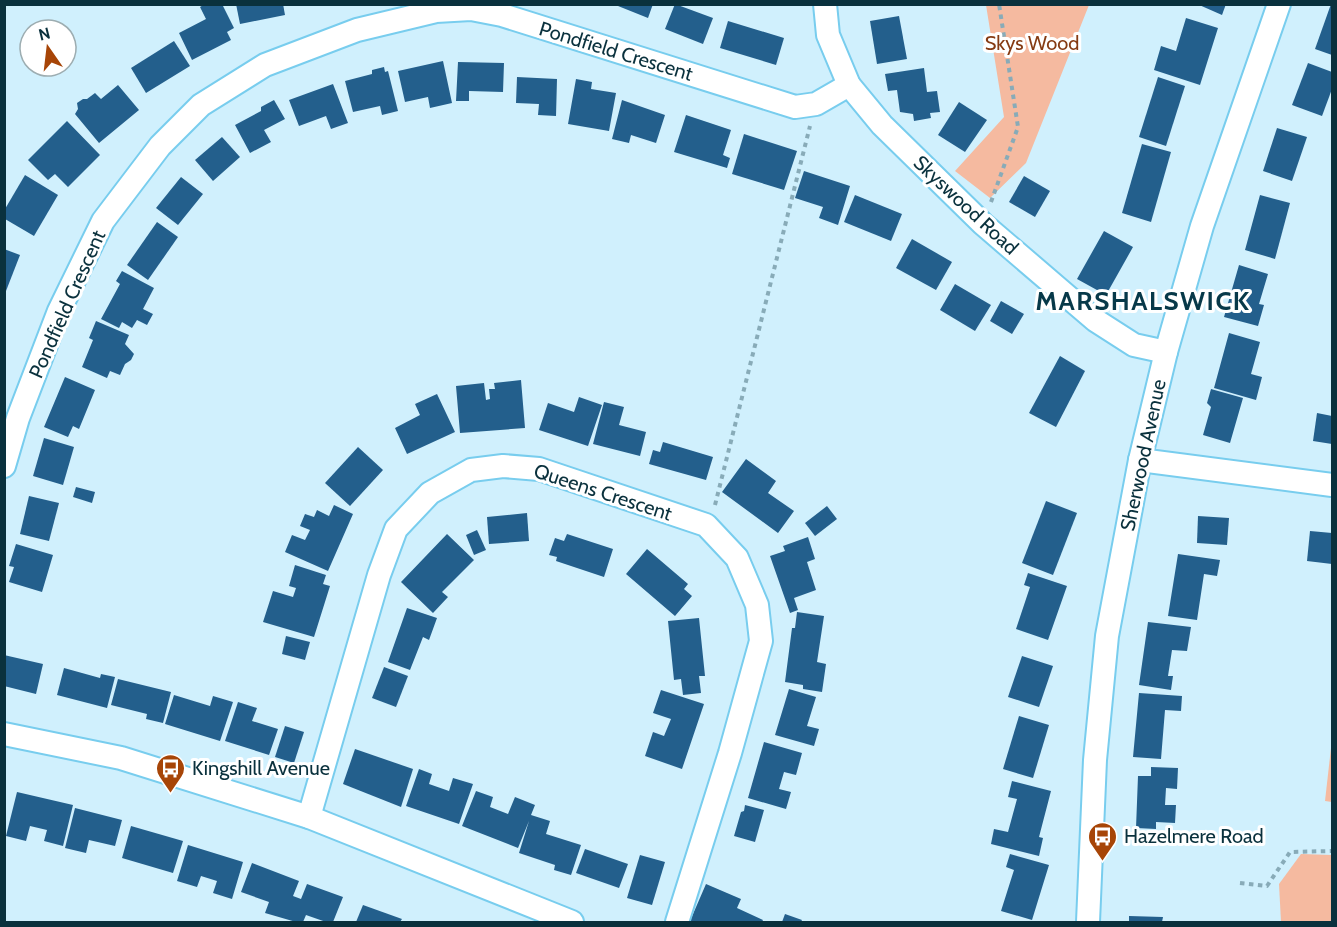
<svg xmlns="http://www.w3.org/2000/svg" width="1337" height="927" font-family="Cabin,sans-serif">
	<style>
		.green { fill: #f5baa0 }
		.building { fill: #235f8c }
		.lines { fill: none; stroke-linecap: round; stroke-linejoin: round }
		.minor-casing { stroke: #78cdee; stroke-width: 26 }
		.path { stroke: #88abb8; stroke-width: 4; stroke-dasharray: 4.5 4.5; stroke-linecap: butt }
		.minor { stroke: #fff; stroke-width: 22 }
		.labels { text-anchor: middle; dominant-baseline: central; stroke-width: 6; stroke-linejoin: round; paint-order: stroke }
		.park-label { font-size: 20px; fill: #853b13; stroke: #fff }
		.street-label { font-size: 20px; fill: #0a313d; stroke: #fff }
		.poi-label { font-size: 20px; fill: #0a313d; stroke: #fff; text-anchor: start }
		.district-label { font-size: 26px; font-weight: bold; letter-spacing: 1.5px; fill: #073949; stroke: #fff }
	</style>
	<rect width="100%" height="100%" fill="#d0f0fd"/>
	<!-- green -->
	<g class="green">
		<polygon points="986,5 1089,5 1026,163 990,198 955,171 1004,117"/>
		<polygon points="1332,739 1332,802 1325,801"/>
		<polygon points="1301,854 1332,855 1332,922 1281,922 1279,884"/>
	</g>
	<!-- building -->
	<g class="building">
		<polygon points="205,4 222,4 234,28 227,32 231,40 192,60 179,33 206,19 200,7"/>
		<polygon points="236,4 283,4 285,15 240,24"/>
		<polygon points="613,4 653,4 648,18"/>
		<polygon points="675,4 713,18 703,44 665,29"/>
		<polygon points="1197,4 1226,4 1222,15"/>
		<polygon points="1331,4 1332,4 1332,55 1315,49"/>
		<polygon points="899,16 907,59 877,64 870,21"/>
		<polygon points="1186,18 1218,28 1200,85 1154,70 1161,46 1176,51"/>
		<polygon points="728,21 784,38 776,65 720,48"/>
		<polygon points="174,41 190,66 146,93 131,68"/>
		<polygon points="443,61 452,103 430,108 428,97 405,102 398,71"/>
		<polygon points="458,62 504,63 503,92 469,91 469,101 456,101"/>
		<polygon points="1308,63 1332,72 1332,89 1322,116 1292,105"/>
		<polygon points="384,67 385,72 388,71 398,111 382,115 380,106 353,112 345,81 372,74 372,70"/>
		<polygon points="924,68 927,92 937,91 940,112 930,113 931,118 914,121 913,114 900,112 897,90 888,91 885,74"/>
		<polygon points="517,77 557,79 556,116 538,115 539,104 516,103"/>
		<polygon points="1158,77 1185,86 1166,146 1139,137"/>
		<polygon points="576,79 592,82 591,89 616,93 609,131 568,124"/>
		<polygon points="333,84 348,123 331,129 326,116 299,126 289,100"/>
		<polygon points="118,85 139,110 99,143 75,114 78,109 77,103 83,99 87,99 95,93 101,99"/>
		<polygon points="274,100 285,119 264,130 271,142 250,153 235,125 261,111 261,107"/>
		<polygon points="622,100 665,115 656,143 631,135 629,143 612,139"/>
		<polygon points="959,102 987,120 965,152 938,135"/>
		<polygon points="686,115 731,130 723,155 730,158 727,168 674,152"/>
		<polygon points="67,121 100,155 68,187 55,174 48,180 28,160"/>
		<polygon points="1277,128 1307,137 1292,181 1263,171"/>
		<polygon points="744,134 797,151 784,190 732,174"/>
		<polygon points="222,137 240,157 213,181 195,160"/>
		<polygon points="1142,144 1171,152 1151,222 1122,213"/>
		<polygon points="804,171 850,186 838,225 819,218 823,207 795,198"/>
		<polygon points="25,175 58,195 34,236 5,219 5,209"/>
		<polygon points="1024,176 1050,191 1035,217 1009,202"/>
		<polygon points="181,177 203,194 178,225 156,208"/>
		<polygon points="855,195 902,214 891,241 844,222"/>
		<polygon points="1260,195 1290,203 1275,259 1245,250"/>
		<polygon points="157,222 178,237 148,280 127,265"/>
		<polygon points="1104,231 1133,247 1106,295 1077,279"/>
		<polygon points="912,239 952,262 936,290 896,268"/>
		<polygon points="4,249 20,255 6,291 4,290"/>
		<polygon points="1239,265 1268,274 1259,304 1264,305 1258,326 1224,317"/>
		<polygon points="122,271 154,288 143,309 153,314 147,325 137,320 132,328 122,322 119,328 101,319 120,284 116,281"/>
		<polygon points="955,284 991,305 975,331 940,310"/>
		<polygon points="1001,301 1024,314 1012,334 990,321"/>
		<polygon points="96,321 129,335 125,344 134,354 131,360 125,364 120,375 110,371 107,378 82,367 93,340 89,338"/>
		<polygon points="1229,333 1260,342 1251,374 1262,377 1256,400 1214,388"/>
		<polygon points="1060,356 1085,371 1056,427 1029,413"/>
		<polygon points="65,377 95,390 79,429 73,426 68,437 44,427"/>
		<polygon points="521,380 525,428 460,433 456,386 484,383 486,400 490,399 489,389 495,389 494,383"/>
		<polygon points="1211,389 1243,398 1230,443 1203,435 1211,407 1207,403"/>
		<polygon points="437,394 455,432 407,454 395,428 420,415 415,404"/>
		<polygon points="579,397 602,405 588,446 539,430 548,403 574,412"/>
		<polygon points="604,402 624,407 619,425 646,432 640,456 593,444"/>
		<polygon points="1317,413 1332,416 1332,444 1313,441"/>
		<polygon points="44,438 74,447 63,485 33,476"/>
		<polygon points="663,442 713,457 706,480 649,464 653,450 660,452"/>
		<polygon points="358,447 383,470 350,506 325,483"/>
		<polygon points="746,459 776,481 768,493 794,511 778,533 722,492"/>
		<polygon points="76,487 95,492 92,503 73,497"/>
		<polygon points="29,496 59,503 49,541 20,534"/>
		<polygon points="1046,501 1077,513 1053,575 1022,563"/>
		<polygon points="334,505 353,514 328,571 285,552 292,535 305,540 310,530 300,526 305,514 314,517 317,510 329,516"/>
		<polygon points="827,506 837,519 815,536 805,523"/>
		<polygon points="527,513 529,541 489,544 487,517"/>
		<polygon points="1198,516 1229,518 1227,545 1197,543"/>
		<polygon points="477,530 486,550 474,555 466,535"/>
		<polygon points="1310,531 1332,533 1332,564 1307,561"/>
		<polygon points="447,534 474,560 442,592 448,597 433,613 401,582"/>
		<polygon points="567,534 613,549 604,577 556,561 557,557 549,555 555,538 564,541"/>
		<polygon points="808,537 815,559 807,562 816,590 794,598 798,610 790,613 770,556 785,551 783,546"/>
		<polygon points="16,544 53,555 42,592 9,582 14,567 9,566"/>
		<polygon points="647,549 688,584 684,589 692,596 675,616 626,574"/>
		<polygon points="1178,554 1220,560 1217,576 1204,574 1197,620 1168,616"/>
		<polygon points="295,565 326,575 323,584 330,586 314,637 263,622 273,591 293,597 296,588 289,586"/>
		<polygon points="1028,573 1067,586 1048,640 1016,629 1030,587 1024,585"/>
		<polygon points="407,608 437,618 429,640 423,637 410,670 388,662"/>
		<polygon points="797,612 824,616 817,662 826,664 822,692 803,689 803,685 785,682 792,628 795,628"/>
		<polygon points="699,618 705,676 699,676 701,693 683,695 681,679 674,680 668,621"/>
		<polygon points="1148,622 1191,627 1187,651 1172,650 1168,676 1173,676 1171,690 1139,685"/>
		<polygon points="286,636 310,642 305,660 282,654"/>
		<polygon points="4,655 43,664 36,694 4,686"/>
		<polygon points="1022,656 1053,666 1039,707 1008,697"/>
		<polygon points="384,667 408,676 396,707 372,698"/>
		<polygon points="64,668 100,678 101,674 115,677 107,708 57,695"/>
		<polygon points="118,679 171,692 163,723 146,719 147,714 111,705"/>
		<polygon points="789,689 816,697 807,726 819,729 814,746 775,735"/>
		<polygon points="661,690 704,704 682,769 645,756 653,732 664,736 671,719 653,713"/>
		<polygon points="1139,693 1182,696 1181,711 1165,710 1161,759 1133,757"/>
		<polygon points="174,695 210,706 213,696 233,702 220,741 165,724"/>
		<polygon points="238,702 257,708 252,721 278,729 269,755 225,741"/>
		<polygon points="1019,716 1049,725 1033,778 1003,769"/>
		<polygon points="285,726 304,732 294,763 275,757"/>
		<polygon points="764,742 802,753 796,775 784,772 779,789 791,792 786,809 748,798"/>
		<polygon points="355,749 413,769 401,807 343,784"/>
		<polygon points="1151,767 1178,768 1177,789 1166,788 1165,805 1176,805 1175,823 1156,822 1156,829 1136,828 1138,776 1151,776"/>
		<polygon points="419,769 432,774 429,784 449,791 453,778 473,784 459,824 406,806"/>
		<polygon points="1012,781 1051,791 1039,837 1043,838 1039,856 991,844 994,829 1008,832 1017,799 1008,797"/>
		<polygon points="476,791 493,797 490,807 508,814 515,797 535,805 531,815 550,821 546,834 581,845 571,875 554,870 555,865 519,853 529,821 518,848 462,826"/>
		<polygon points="17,792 73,805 63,846 44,841 47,830 30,826 26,841 6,836"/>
		<polygon points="745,805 764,810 755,842 734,836 741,812 744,811"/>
		<polygon points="75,808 122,820 115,846 89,840 86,853 65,848"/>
		<polygon points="131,826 183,841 173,873 122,858"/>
		<polygon points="188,845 243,862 232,899 213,893 217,881 201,876 197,887 177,881"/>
		<polygon points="585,849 628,864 619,888 576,873"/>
		<polygon points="1010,854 1049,865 1032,920 1001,911 1014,870 1006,867"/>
		<polygon points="640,855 665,862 652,905 627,898"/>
		<polygon points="252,863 299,881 293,896 301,899 307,884 343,897 333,922 326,922 306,915 303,922 296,922 265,913 269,902 241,892"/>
		<polygon points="706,884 741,899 737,908 763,920 762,922 690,921"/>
		<polygon points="363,905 402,919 400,922 356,922"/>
		<polygon points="785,914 802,920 801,922 782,922"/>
		<polygon points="1129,916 1163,917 1162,922 1129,922"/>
	</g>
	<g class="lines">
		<defs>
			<g id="minor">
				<polyline points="825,4 828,35 849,85 882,125 983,224 1095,320 1134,345 1166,352"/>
				<polyline points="1140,460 1332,485"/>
				<polyline points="4,466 18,418 59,311 103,221 160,146 201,105 265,65 357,30 436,11 471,9 502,15 795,107 816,104 849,85"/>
				<polyline points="4,734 121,758 309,817 572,922"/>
				<polyline points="309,817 379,575 396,529 430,493 471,470 503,466 539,469 706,525 737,558 757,605 761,641 730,753 677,922"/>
				<polyline points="1088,922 1095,760 1107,636 1140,460 1166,352 1202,226 1279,4"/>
			</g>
		</defs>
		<!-- minor casing -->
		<use href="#minor" class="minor-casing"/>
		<!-- path -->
		<g class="path">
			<polyline points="991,202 1018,127 999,4"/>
			<polyline points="715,505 810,126"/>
			<polyline points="1240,883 1267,886 1290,852 1332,851"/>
		</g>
		<!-- minor -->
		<use href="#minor" class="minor"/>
	</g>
	<!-- icons -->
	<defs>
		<symbol id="bus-pin" viewBox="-11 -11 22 30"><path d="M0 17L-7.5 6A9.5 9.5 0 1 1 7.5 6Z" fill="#a74507" stroke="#fff"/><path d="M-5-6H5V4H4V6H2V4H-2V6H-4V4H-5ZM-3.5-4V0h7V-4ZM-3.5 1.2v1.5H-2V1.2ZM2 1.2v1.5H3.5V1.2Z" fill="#fff"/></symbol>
	</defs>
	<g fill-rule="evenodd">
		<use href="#bus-pin" x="154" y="752" width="33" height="45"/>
		<use href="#bus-pin" x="1086" y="820" width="33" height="45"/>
	</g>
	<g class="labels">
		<!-- park labels -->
		<g class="park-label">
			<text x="1032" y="43">Skys Wood</text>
		</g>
		<!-- street labels -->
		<g class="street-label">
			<text transform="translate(616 51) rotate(17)">Pondfield Crescent</text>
			<text transform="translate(966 205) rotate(43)">Skyswood Road</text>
			<text transform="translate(67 304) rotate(-66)">Pondfield Crescent</text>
			<text transform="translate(1143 455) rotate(-78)">Sherwood Avenue</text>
			<text transform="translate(603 492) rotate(18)">Queens Crescent</text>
		</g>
		<!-- poi labels -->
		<g class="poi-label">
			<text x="192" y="768">Kingshill Avenue</text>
			<text x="1124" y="836">Hazelmere Road</text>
		</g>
		<!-- district labels -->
		<g class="district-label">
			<text x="1143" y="301">MARSHALSWICK</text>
		</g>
	</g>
	<!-- border -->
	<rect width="1337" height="927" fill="none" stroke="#0a313d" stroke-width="12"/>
	<!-- north arrow -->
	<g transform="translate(48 48) rotate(346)"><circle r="28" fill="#ffffff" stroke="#9dadb1" stroke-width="1.5"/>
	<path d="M0-4.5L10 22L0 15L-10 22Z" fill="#a74507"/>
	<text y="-9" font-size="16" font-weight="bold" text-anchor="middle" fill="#0a313d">N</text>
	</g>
</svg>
